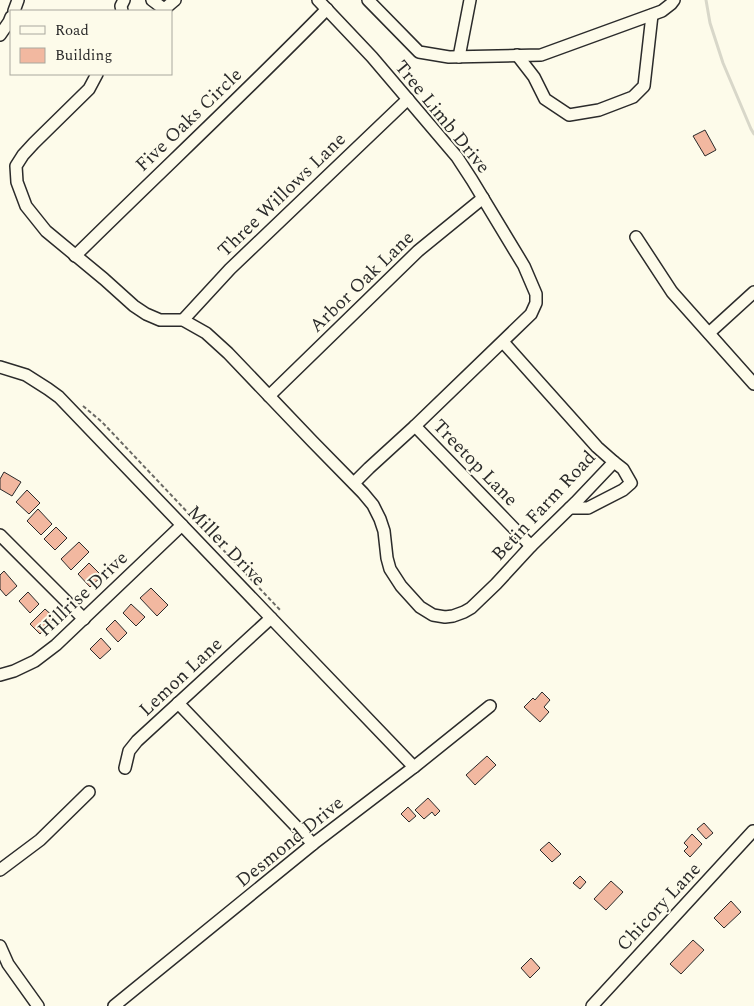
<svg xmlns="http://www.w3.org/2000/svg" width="754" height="1006" font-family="Spectral,serif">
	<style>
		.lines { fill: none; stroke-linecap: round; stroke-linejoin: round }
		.stream { stroke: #d8d7c9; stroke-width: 3 }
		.building { fill: #f2b8a0; stroke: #2b2b2b }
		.minor-casing { stroke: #2b2b2b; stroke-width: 14 }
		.path { stroke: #6a6964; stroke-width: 2; stroke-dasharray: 4 2.5; stroke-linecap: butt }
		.minor { stroke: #fdfbea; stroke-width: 11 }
		.labels { text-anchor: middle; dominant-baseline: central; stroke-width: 4; stroke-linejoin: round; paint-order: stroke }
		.street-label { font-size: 19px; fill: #2b2b2b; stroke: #fdfbea }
	</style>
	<rect width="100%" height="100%" fill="#fdfbea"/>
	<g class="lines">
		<!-- stream -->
		<polyline class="stream" points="706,0 710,23 723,63 751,129 754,134"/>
	</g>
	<!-- building -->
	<g class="building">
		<polygon points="705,130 716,150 705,156 693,136"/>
		<polygon points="4,472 21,482 12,496 0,489 0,479"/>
		<polygon points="27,490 40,503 29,514 16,502"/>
		<polygon points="38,509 52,524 41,535 27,521"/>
		<polygon points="56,527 67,538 55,550 44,539"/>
		<polygon points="79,542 89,552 71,570 61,559"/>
		<polygon points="89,563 102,576 90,587 78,574"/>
		<polygon points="4,571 17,586 6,596 0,589 0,575"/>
		<polygon points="151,588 168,605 157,616 140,598"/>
		<polygon points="28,592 39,604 30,613 19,601"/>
		<polygon points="131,604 145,617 136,626 123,613"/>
		<polygon points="45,609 55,618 40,634 30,624"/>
		<polygon points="115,620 127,633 118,642 106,629"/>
		<polygon points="101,638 111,649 100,659 90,649"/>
		<polygon points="542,692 550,700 544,707 549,712 540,722 524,707 533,698 535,700"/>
		<polygon points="487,756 496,765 475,785 466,775"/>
		<polygon points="428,798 440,811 435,816 432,812 424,819 415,810"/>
		<polygon points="408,807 416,816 409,822 401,814"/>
		<polygon points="704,823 713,833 706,839 697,829"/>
		<polygon points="692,834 702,844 690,857 684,851 688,847 684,843"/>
		<polygon points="549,842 561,854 552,862 540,850"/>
		<polygon points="580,876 586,882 580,889 573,883"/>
		<polygon points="611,881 623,892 606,910 594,899"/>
		<polygon points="731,901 741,912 724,928 714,918"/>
		<polygon points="693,940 704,950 681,974 670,964"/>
		<polygon points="531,958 540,968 530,978 521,968"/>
	</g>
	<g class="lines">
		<defs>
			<g id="minor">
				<polyline points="152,0 164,9"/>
				<polyline points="318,0 372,57 457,157 472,180 524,266 536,294 536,303 531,314 415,426 369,468 354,483"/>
				<polyline points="368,0 419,52 449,57 541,55 662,11 671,4 674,0"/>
				<polyline points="14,11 18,0"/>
				<polyline points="122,11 121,6 124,0"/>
				<polyline points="162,11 175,0"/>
				<polyline points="0,35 9,22 11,17"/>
				<polyline points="517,55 534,77 545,99 569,115 599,110 633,97 644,86 652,15"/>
				<polyline points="459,57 470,0"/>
				<polyline points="97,74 89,89 34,143 23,155 16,166 17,182 26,206 46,231 104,279 134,306 146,314 160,320 183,320 206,333 228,353 313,442 363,493 373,505 380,519 384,531 387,558 390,569 401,586 420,607 433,615 445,617 453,616 464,612 471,608 496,584 531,546 576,502 614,462 597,447 503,342"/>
				<polyline points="636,237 672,292 754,384"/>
				<path d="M75 256C159 173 245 93 327 9"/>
				<polyline points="183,320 230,269 408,99"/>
				<polyline points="709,333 754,292"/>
				<polyline points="0,367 26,375 48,389 59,397 414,767"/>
				<polyline points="269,396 418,251 483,198"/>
				<polyline points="415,426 531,546"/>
				<polyline points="570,508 588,508 623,490 631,483 623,469 614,462"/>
				<polyline points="0,535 84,619"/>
				<polyline points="0,675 14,671 35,661 56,645 182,525"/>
				<polyline points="178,703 313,844"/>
				<polyline points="125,768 129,751 137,741 271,618"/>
				<polyline points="0,870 40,840 89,792"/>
				<polyline points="0,946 8,964 38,1006"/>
				<polyline points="114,1006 313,844 414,767 490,706"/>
				<polyline points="592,1006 753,831"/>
			</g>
		</defs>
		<!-- minor casing -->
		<use href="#minor" class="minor-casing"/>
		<!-- path -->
		<polyline class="path" points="83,406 102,422 281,611"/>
		<!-- minor -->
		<use href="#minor" class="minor"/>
	</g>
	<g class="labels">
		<!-- street labels -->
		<g class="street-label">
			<text transform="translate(442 117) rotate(51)">Tree Limb Drive</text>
			<text transform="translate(189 120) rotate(-44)">Five Oaks Circle</text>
			<text transform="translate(282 195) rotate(-44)">Three Willows Lane</text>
			<text transform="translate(362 282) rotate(-44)">Arbor Oak Lane</text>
			<text transform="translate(475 463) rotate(46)">Treetop Lane</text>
			<text transform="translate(544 506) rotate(-47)">Betin Farm Road</text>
			<text transform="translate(226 546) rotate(46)">Miller Drive</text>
			<text transform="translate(83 594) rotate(-43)">Hillrise Drive</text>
			<text transform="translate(181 677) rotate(-43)">Lemon Lane</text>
			<text transform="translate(290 842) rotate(-39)">Desmond Drive</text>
			<text transform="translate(659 907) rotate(-47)">Chicory Lane</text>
		</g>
	</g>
	<!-- legend -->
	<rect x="10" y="10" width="162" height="65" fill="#fdfbea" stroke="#a9a89e"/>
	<rect x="20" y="26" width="25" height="8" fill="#fdfbea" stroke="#a9a89e"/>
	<text x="55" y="35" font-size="15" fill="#2b2b2b">Road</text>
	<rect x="20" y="48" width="25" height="15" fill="#f2b8a0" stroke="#a9a89e"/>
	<text x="55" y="60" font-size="15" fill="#2b2b2b">Building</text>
</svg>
